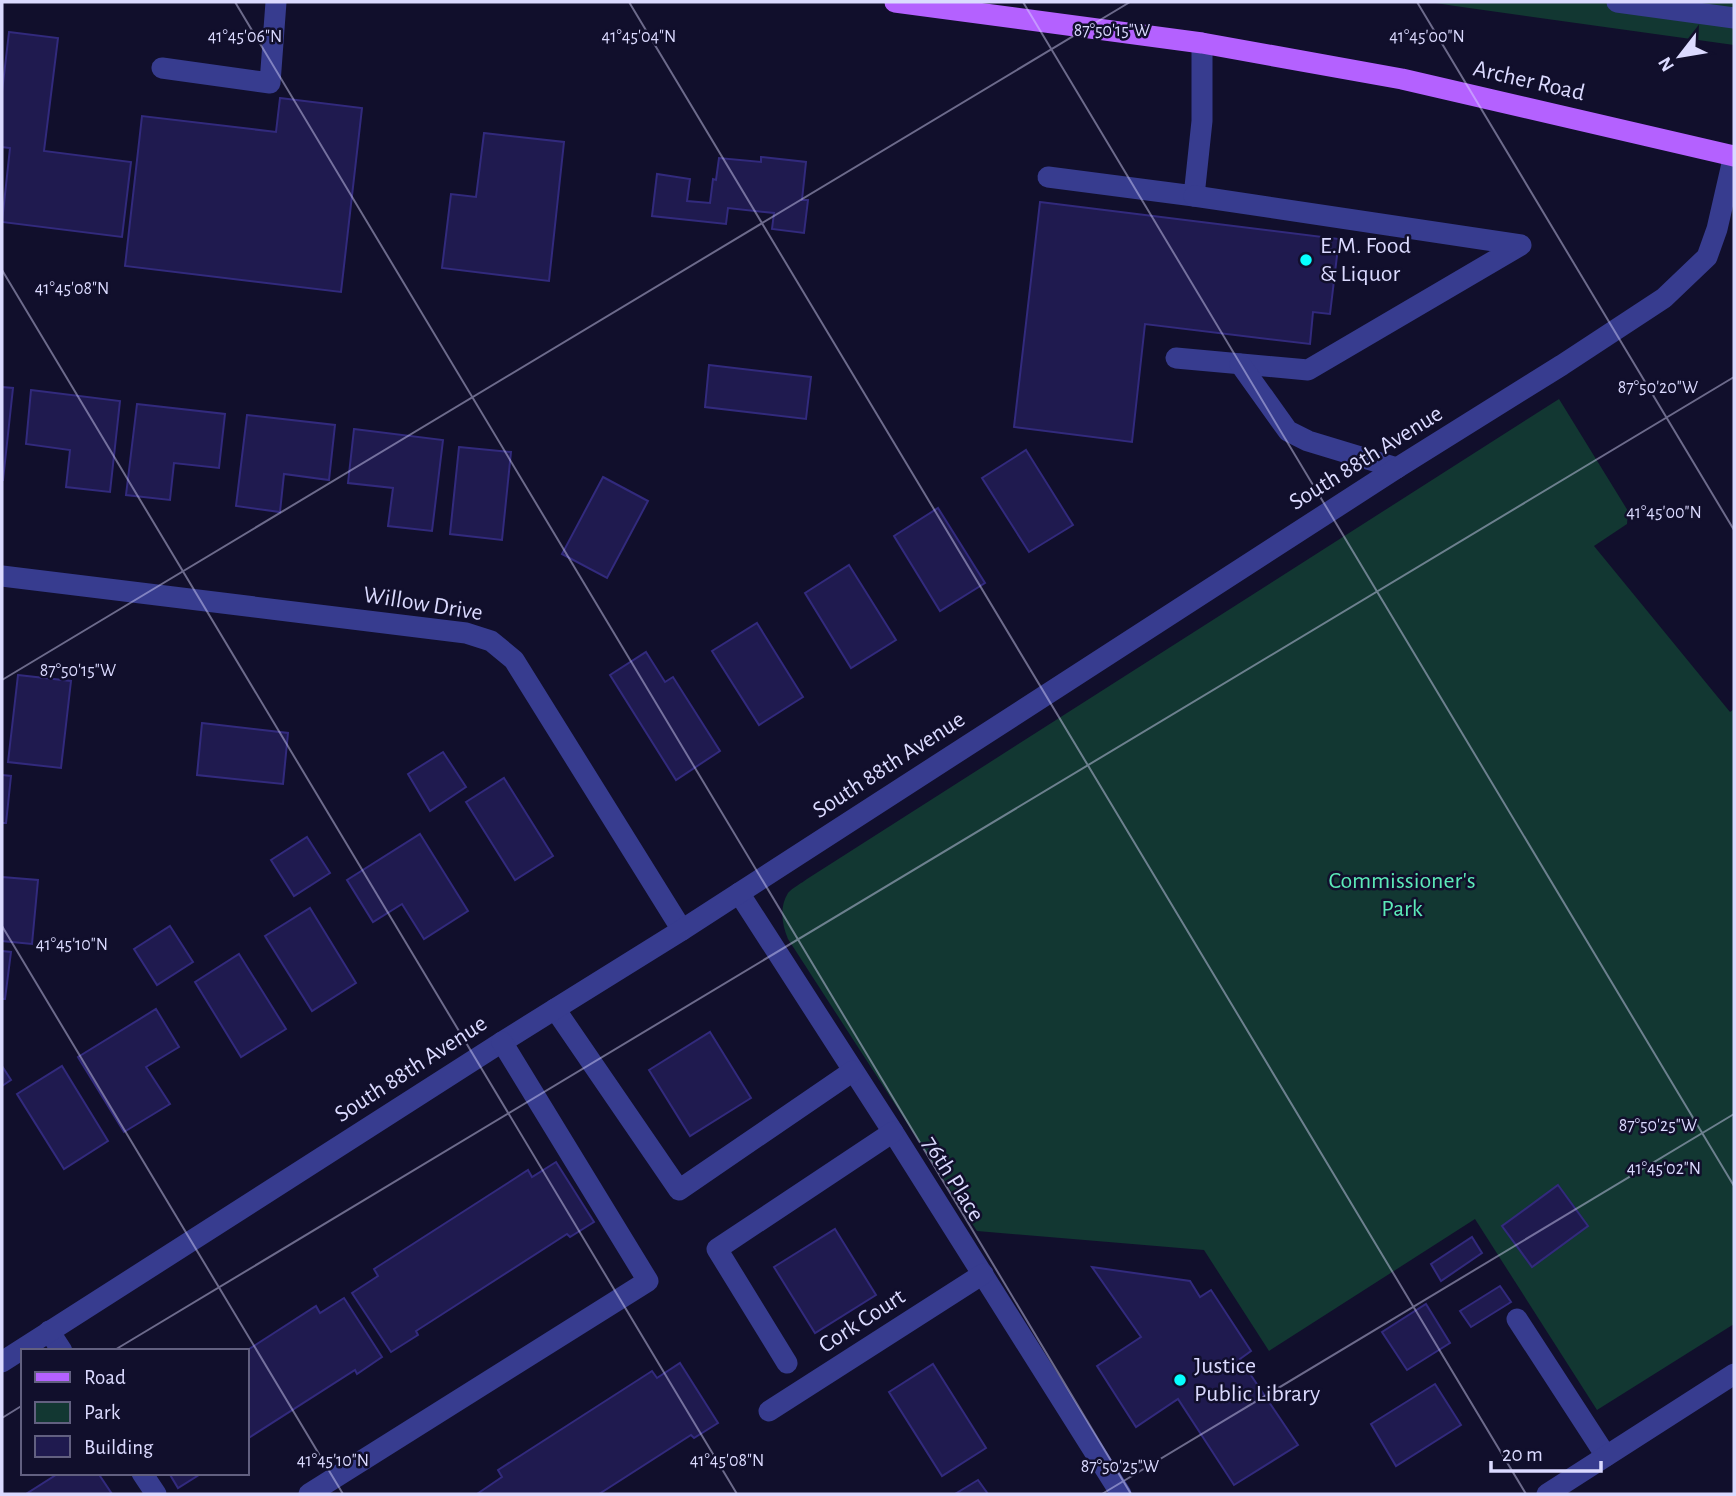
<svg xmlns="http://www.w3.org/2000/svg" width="1736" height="1496" font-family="'Alegreya Sans',sans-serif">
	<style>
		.green { fill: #123732 }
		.building { fill: #1f1a4f; stroke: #322a7d; stroke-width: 2 }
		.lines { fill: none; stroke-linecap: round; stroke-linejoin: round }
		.minor { stroke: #373c8f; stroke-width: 21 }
		.major { stroke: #b461ff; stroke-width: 21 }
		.ticks { fill: none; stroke: #dbdaff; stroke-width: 2; stroke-opacity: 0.45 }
		.poi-dot { fill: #06ffff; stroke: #110f2c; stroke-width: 2.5 }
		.labels { text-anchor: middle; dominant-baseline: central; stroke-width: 5; stroke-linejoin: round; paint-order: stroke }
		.street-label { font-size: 24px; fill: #dbdaff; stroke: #110f2c }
		.poi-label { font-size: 24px; fill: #dbdaff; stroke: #110f2c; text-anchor: start }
		.park-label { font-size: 24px; fill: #5ceab8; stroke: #110f2c }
		.ticks-label { font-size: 18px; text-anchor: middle; fill: #dbdaff; stroke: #110f2c; stroke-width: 5; stroke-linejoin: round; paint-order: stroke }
	</style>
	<rect width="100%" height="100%" fill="#110f2c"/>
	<!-- green -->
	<g class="green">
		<polygon points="1429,2 1734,2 1734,45 1455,6"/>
		<path d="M1559 399 1628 511 1627 524 1594 546 1730 712 1734 709V1324L1597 1410 1475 1219 1269 1351 1204 1250 977 1231 788 939C782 925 779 907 788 893 792 888 802 883 807 879Z"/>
	</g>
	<!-- building -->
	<g class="building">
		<polygon points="9,32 58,38 44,151 131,162 122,237 2,222 10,148 2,147 2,92"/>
		<polygon points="280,98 362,108 341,292 125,266 142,116 276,132"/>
		<polygon points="484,133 564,142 549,281 442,268 451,194 476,197"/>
		<polygon points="761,157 806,162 802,200 808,200 804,233 772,229 774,213 728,208 726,224 652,216 657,174 690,179 687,201 710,203 713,179 716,180 719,158 761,162"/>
		<polygon points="1040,202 1339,239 1330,314 1313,312 1310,344 1145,324 1132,442 1014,427"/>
		<polygon points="709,365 811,377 806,419 705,407"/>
		<polygon points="2,387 13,388 3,480 2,480"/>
		<polygon points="31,390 120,401 110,492 66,487 70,450 26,444"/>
		<polygon points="137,404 225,414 219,468 174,463 170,500 126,495"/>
		<polygon points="247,415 335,425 329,480 284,474 280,512 236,506"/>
		<polygon points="354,429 443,440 432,531 388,526 393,488 348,483"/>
		<polygon points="459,447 511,452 502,540 450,534"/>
		<polygon points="1026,450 1073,525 1029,552 982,478"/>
		<polygon points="603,477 648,501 607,578 562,554"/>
		<polygon points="938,508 985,583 940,611 894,536"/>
		<polygon points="849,565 896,640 851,668 805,593"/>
		<polygon points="757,623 803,697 759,725 712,651"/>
		<polygon points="646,652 665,682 673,677 720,751 676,780 610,675"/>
		<polygon points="18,675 71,681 61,768 8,762"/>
		<polygon points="202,723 288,733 283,784 197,775"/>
		<polygon points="443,752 466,787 430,811 408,774"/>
		<polygon points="2,775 11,776 6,823 2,823"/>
		<polygon points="504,778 553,856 515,880 466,802"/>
		<polygon points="420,834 468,911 424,939 402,904 373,922 347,880"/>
		<polygon points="307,837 330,873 294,896 271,860"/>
		<polygon points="2,877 38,880 32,944 2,941"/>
		<polygon points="310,908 356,983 312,1011 265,936"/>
		<polygon points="170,926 193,962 157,985 134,949"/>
		<polygon points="2,951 11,952 5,999 2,999"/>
		<polygon points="239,954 286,1029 241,1057 195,982"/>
		<polygon points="156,1009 179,1047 146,1067 170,1104 124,1132 78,1057"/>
		<polygon points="710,1032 751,1098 690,1136 649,1070"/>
		<polygon points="2,1066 11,1080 2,1086"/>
		<polygon points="62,1066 108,1141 64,1169 17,1094"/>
		<polygon points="556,1162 594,1222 570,1237 567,1234 416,1331 418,1335 391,1352 352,1293 378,1276 374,1269 528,1170 532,1177"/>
		<polygon points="1558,1185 1588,1226 1532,1267 1502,1226"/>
		<polygon points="835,1229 876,1295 815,1333 774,1267"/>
		<polygon points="1472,1237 1482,1253 1441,1281 1431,1264"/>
		<polygon points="1092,1267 1190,1281 1200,1297 1211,1290 1251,1351 1240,1359 1298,1445 1234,1485 1178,1399 1136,1427 1097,1366 1141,1337"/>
		<polygon points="1500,1286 1511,1302 1471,1327 1460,1311"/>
		<polygon points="344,1298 382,1357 357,1374 355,1370 247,1439 246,1351 316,1306 320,1313"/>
		<polygon points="1426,1304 1450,1343 1407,1370 1382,1332"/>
		<polygon points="680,1363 718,1423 694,1438 691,1435 599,1494 477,1494 502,1477 498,1470 652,1371 657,1378"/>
		<polygon points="933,1364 986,1448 942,1476 889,1392"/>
		<polygon points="1435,1384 1461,1425 1396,1466 1371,1424"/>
		<polygon points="59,1473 98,1473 112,1494 26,1494"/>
		<polygon points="169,1473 202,1473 178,1488"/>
		<polygon points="978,1480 988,1494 955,1494"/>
	</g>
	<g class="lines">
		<!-- minor -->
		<g class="minor">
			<polyline points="1617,2 1734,18"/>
			<polyline points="162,68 270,83 276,2"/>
			<polyline points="1048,177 1194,196 1202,121 1202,43"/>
			<polyline points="1176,358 1308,370 1521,245 1194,196"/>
			<polyline points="1240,364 1288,431 1308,441 1397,468"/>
			<polyline points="2,576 466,633 491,641 514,660 682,930"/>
			<polyline points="739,893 893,1132 1121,1494"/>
			<polyline points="555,1009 679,1190 853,1071"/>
			<polyline points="1517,1319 1606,1456"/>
			<polyline points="49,1331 62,1351"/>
			<polyline points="2,1362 502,1042 682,930 1397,468 1562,365 1664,298 1707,257 1717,229 1734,155"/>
			<polyline points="787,1363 717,1249 893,1132"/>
			<polyline points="769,1411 983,1274"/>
			<polyline points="142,1473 156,1494"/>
			<polyline points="309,1494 648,1281 502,1042"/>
			<polyline points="1547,1494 1734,1374"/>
		</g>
		<!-- major -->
		<polyline class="major" points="895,2 1202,43 1402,79 1734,156"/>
	</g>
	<!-- ticks -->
	<path class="ticks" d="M235 2 1131 1494M629 2 1526 1494M1023 2 1734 1186M1417 2 1734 530M2 270 737 1494M2 680 1130 2M2 926 343 1494M113 1351 1734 377M2 1418 23 1405M1102 1494 1734 1114"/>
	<!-- markers -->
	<g class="poi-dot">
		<circle cx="1306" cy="260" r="7"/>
		<circle cx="1180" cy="1380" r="7"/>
	</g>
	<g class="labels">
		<!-- street labels -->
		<g class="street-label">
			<text transform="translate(1529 81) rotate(13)">Archer Road</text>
			<text transform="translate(1366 458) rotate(-32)">South 88th Avenue</text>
			<text transform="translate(423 604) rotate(9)">Willow Drive</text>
			<text transform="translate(889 765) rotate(-33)">South 88th Avenue</text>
			<text transform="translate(411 1069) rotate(-33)">South 88th Avenue</text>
			<text transform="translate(953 1179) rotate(58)">76th Place</text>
			<text transform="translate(862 1321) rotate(-33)">Cork Court</text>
		</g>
		<!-- poi labels -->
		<g class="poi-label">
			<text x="1320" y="246">E.M. Food<tspan x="1320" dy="28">&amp; Liquor</tspan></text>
			<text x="1194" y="1366">Justice<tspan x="1194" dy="28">Public Library</tspan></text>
		</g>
		<!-- park labels -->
		<g class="park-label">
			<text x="1402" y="881">Commissioner's<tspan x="1402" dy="28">Park</tspan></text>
		</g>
	</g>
	<g class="ticks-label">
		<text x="1112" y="36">87°50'15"W</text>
		<text x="245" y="42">41°45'06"N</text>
		<text x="639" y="42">41°45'04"N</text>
		<text x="1427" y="42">41°45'00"N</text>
		<text x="72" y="294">41°45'08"N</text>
		<text x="1658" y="393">87°50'20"W</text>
		<text x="1664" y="518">41°45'00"N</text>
		<text x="78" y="676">87°50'15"W</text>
		<text x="72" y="950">41°45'10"N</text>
		<text x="1658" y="1131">87°50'25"W</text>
		<text x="1664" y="1174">41°45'02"N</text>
		<text x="333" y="1466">41°45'10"N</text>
		<text x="727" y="1466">41°45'08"N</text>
		<text x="1120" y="1472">87°50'25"W</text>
	</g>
	<!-- border -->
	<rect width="1736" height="1496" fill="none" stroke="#dbdaff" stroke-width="7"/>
	<!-- legend -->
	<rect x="21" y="1349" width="228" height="126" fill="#110f2c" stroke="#626080" stroke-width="2"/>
	<rect x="35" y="1372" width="35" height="10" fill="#b461ff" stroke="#626080" stroke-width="2"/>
	<text x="84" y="1384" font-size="21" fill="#dbdaff">Road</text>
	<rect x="35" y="1402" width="35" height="21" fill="#123732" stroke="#626080" stroke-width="2"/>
	<text x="84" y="1419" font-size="21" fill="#dbdaff">Park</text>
	<rect x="35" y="1436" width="35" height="21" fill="#1f1a4f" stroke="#626080" stroke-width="2"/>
	<text x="84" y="1454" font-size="21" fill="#dbdaff">Building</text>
	<!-- north arrow -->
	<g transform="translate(1680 56) rotate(239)" stroke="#110f2c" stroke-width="5" paint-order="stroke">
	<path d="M0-5L12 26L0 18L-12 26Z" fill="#dbdaff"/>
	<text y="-10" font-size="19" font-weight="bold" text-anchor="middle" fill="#dbdaff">N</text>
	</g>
	<!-- scale -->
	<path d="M1491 1461v10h110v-10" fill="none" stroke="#dbdaff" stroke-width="3.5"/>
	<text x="1502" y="1461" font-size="21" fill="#dbdaff" stroke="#110f2c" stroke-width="5" paint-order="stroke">20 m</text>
</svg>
